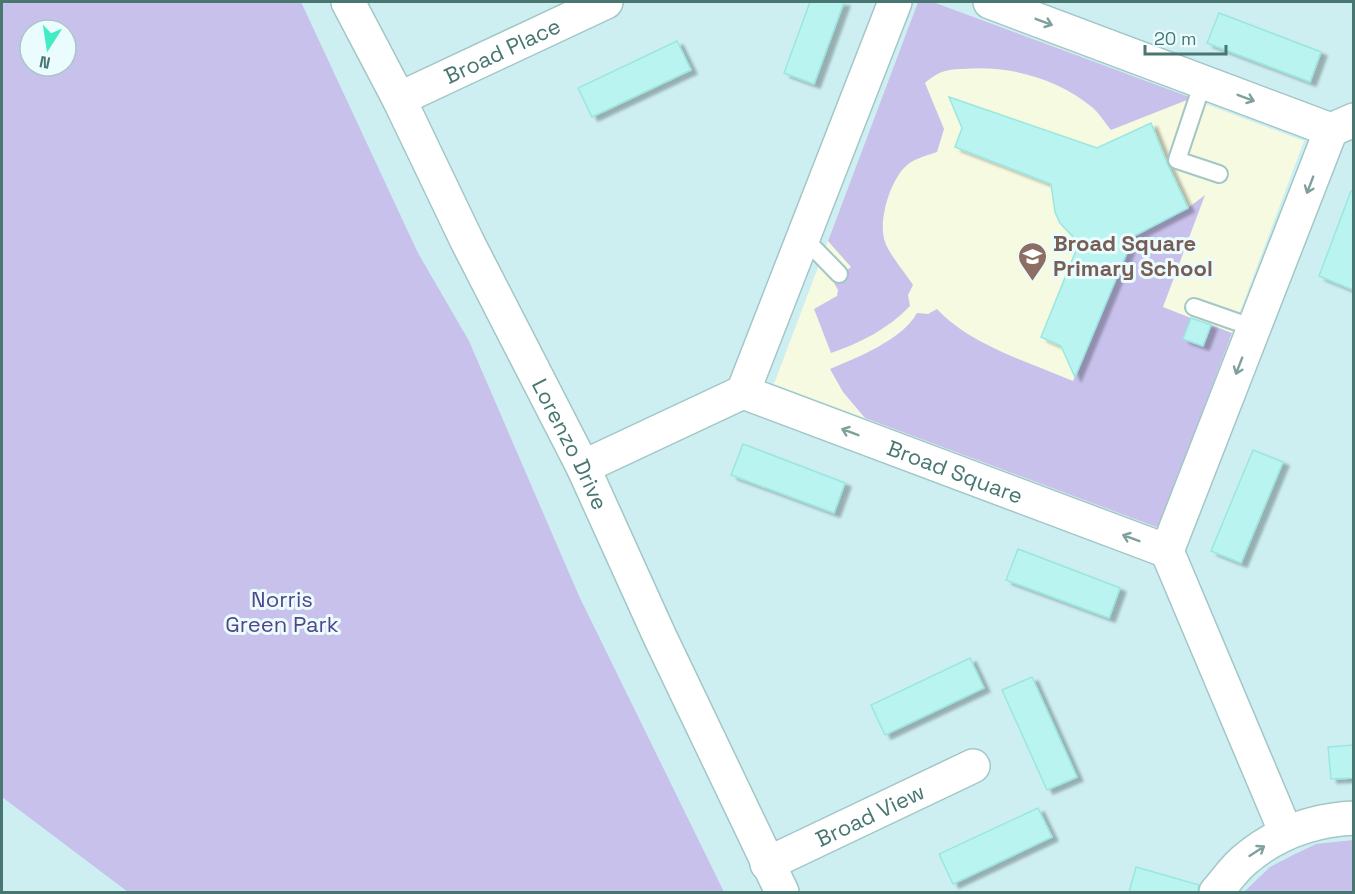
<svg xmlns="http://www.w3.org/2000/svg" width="1355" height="894" font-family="'Space Grotesk',sans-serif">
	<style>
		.residential { fill: #ceeff2; fill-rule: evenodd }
		.education { fill: #f5fae0 }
		.green { fill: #c7c1ec; fill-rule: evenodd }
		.building { fill: #baf4f0; stroke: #99e7e1; stroke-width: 1.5; filter: url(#shadow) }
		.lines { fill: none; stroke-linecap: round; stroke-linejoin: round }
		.lane-casing { stroke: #a2c7c6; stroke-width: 20 }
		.street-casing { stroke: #a2c7c6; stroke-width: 36 }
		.lane { stroke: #fff; stroke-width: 16 }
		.street { stroke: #fff; stroke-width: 33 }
		.oneway { stroke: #7fa09c }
		.labels { text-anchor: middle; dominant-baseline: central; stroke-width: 6; stroke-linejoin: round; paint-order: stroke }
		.street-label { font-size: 22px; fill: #487772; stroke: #ebfcff }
		.education-label { font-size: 22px; font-weight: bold; fill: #785e54; stroke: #ebfcff; text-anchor: start }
		.park-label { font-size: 22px; fill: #554489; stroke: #ebfcff }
	</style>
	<defs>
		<filter id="shadow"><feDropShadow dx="6" dy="4" stdDeviation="1.5" flood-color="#0004"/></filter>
	</defs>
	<rect width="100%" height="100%" fill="#e3f9fd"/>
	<!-- residential -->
	<path class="residential" d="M2 2H1353V892H2ZM30 30H66V66H30Z"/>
	<!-- education -->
	<polygon class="education" points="918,2 933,2 1304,141 1159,528 774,384"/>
	<!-- green -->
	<g class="green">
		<path d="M2 2H301L418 253 469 341 579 596 724 892H128L2 797ZM30 30H66V66H30Z"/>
		<path d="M918 2H933L1192 98 1111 130C1105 123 1100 114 1093 108 1058 78 1008 65 963 69 954 69 943 70 936 75 932 77 928 80 925 83L944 129 937 152C925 156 912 159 904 168 889 184 878 222 885 242 889 254 906 274 913 285L908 295 910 306C888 329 860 343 831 353L814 309 837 296 838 290 833 281 851 267 828 241Z"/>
		<path d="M1205 195 1163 307 1191 318 1183 339 1202 346 1211 325 1232 333 1159 528 865 418 843 392 830 369C858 357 902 340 917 313L928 314 937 309C970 345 1029 362 1073 381L1134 236 1188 208Z"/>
		<polygon points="1353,840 1353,892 1244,892 1270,867 1293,855 1316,844"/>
	</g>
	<!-- building -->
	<g class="building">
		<polygon points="810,2 844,2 814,84 784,73"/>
		<polygon points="1219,13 1321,52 1310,82 1207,43"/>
		<polygon points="677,41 691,70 592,117 578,88"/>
		<polygon points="949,97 1097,148 1151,123 1167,163 1188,208 1134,236 1075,377 1061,346 1041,337 1079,243 1060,223 1055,212 1051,184 955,147 962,128"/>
		<polygon points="1351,191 1353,191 1353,290 1319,276"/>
		<polygon points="1191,318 1211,325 1203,346 1183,339"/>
		<polygon points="743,444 845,483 834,513 731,475"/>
		<polygon points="1253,450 1283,462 1241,563 1211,551"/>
		<polygon points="1018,549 1120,588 1109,618 1006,580"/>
		<polygon points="970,658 984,688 885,735 871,705"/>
		<polygon points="1032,677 1077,777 1047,790 1002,690"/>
		<polygon points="1353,745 1353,778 1331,779 1328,747"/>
		<polygon points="1038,808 1052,837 953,884 939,854"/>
		<polygon points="1136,867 1199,885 1198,892 1129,892"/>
	</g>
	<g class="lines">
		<defs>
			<g id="lane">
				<polyline points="1203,82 1177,160 1219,174"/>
				<polyline points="803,237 839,274"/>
				<polyline points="1194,307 1254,328"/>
			</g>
			<g id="street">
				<path id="s1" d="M348 2 399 99 468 243 583 467 660 637 782 892"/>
				<path id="s2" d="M895 2 743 392 1167 551 1331 130 1354 120"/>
				<polyline points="990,2 1331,130"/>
				<path id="s3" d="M399 99 606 2"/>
				<polyline points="583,467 743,392"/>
				<polyline points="1167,551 1286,833"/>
				<path id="s4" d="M767 864 973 766"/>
				<path d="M1216 892C1226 881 1235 867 1247 858 1278 832 1314 820 1354 818"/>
			</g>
		</defs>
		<!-- lane casing -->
		<use href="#lane" class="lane-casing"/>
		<!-- street casing -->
		<use href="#street" class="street-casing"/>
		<!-- lane -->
		<use href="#lane" class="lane"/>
		<!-- street -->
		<use href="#street" class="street"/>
	</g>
	<!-- one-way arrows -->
	<defs><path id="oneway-shaft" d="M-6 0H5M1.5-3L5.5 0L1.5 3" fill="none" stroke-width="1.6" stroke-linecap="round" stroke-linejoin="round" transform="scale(1.5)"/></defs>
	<g class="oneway">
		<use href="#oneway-shaft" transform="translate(1044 22) rotate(21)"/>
		<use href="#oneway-shaft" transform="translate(1246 98) rotate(21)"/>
		<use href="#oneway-shaft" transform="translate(1310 185) rotate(111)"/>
		<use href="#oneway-shaft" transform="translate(1239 366) rotate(111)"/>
		<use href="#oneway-shaft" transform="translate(850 432) rotate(-159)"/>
		<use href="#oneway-shaft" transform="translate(1131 538) rotate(-159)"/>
		<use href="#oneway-shaft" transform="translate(1257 851) rotate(-33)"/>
	</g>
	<!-- icons -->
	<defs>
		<symbol id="school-pin" viewBox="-11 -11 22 30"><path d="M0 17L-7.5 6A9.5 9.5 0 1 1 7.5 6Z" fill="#8d6e63" stroke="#ebfcff"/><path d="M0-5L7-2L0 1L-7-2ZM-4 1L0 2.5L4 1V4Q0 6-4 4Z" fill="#fff"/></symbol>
	</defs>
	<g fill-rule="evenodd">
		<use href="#school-pin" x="1016" y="240" width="33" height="45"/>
	</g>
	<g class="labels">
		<!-- street labels -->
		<g class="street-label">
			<text stroke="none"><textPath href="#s3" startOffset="114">Broad Place</textPath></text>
			<text stroke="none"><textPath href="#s1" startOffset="495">Lorenzo Drive</textPath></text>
			<text stroke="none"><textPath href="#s2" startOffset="645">Broad Square</textPath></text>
			<text stroke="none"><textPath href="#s4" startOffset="114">Broad View</textPath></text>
		</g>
		<!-- education labels -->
		<g class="education-label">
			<text x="1053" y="243">Broad Square<tspan x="1053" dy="25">Primary School</tspan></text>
		</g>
		<!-- park labels -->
		<g class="park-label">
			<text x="282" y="599">Norris<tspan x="282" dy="25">Green Park</tspan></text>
		</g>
	</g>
	<!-- border -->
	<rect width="1355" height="894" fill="none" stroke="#487772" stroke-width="6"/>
	<!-- north arrow -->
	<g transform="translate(48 48) rotate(192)"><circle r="28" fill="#ebfcff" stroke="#aac7c7" stroke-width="1.5"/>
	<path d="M0-4.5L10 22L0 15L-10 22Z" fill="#43edc4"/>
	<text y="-9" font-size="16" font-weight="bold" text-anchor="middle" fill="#487772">N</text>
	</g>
	<!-- scale -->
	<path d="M1145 45v9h81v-9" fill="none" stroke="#487772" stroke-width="3"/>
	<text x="1154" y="45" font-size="18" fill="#487772" stroke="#ebfcff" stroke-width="4.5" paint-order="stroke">20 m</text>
</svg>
